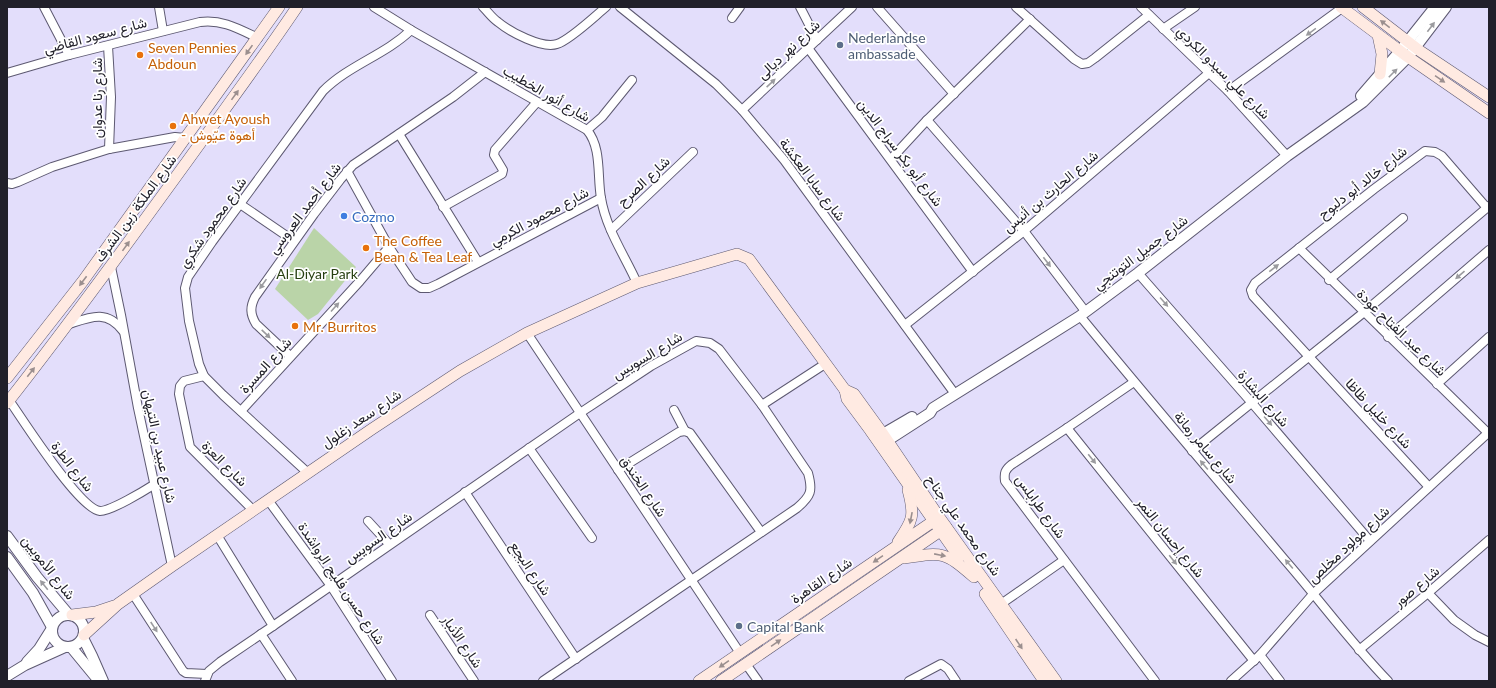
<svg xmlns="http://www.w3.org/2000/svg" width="1496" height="688" font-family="Lato,Vazirmatn,sans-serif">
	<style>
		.green { fill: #bad4a8 }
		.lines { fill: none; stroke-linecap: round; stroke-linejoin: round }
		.minor-casing { stroke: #5d5971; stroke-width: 10 }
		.tertiary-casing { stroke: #5d5971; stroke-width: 12 }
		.secondary-casing { stroke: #5d5971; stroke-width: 12 }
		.minor { stroke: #fff; stroke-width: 8 }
		.tertiary { stroke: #fff; stroke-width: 10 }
		.secondary { stroke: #ffeae2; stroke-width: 11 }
		.oneway { fill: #9b8f8f }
		.oneway2 { fill: #9b9b9f }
		.service-dot { fill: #5c6f8a; stroke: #fff; stroke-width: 1.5 }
		.food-dot { fill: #e8710a; stroke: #fff; stroke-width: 1.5 }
		.shop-dot { fill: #3f7fe0; stroke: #fff; stroke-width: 1.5 }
		.labels { text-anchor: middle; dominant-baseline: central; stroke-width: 3.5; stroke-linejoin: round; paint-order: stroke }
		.street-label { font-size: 14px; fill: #21202a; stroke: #fff }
		.service-label { font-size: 14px; fill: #4e5e75; stroke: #fff; text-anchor: start }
		.food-label { font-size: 14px; fill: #c56008; stroke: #fff; text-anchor: start }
		.shop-label { font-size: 14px; fill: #366cbe; stroke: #fff; text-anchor: start }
		.park-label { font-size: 14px; fill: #273f12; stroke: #fff }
	</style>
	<rect width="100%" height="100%" fill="#e3defb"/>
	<!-- green -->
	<polygon class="green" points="314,228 356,267 318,314 308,320 275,289"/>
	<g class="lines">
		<defs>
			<g id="minor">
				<polyline points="44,7 69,55"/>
				<polyline points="159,7 163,31"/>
				<path d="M374 7 411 30 587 130C602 148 597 176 601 198 606 229 625 256 637 283"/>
				<path d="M483 7C488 12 492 18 498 22 510 32 542 49 557 44 570 40 595 16 606 7"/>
				<polyline points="620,7 716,84 742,110 784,160 955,394"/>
				<polyline points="800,7 817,40"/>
				<polyline points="877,7 954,94"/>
				<polyline points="1016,7 1074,59 1082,64 1088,63 1095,58 1149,15"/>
				<polyline points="1141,7 1228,91 1287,156"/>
				<polyline points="732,18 740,7"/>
				<polyline points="1163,29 1195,7"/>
				<polyline points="108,46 111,97 109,149"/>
				<polyline points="808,48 973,272"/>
				<path d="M7 73 69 55 200 22C222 19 239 29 258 38"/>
				<polyline points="1228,91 1342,8"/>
				<polyline points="742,110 852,7"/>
				<polyline points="927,120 1024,231 1085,311"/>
				<polyline points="587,130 602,117 632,80"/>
				<polyline points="399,134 478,262"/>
				<polyline points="891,159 927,120 1030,19"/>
				<polyline points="347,171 389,247 412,282 421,288 429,288 438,284 601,198"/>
				<polyline points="7,183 12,184 18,182 52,167 93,154 109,149 175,137 185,138"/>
				<polyline points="240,204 294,241"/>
				<polyline points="443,207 502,174 503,170 494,155 495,150 537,102"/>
				<polyline points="611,230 693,152"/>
				<polyline points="1299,248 1488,433"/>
				<polyline points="111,267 121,315 138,408 172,566"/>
				<polyline points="1138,273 1252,403 1370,541"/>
				<polyline points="1329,280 1403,218"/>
				<path d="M1080 316C1147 398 1216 478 1284 559 1319 599 1351 643 1388 681"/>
				<path d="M69 324C90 317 107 309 123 331"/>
				<polyline points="905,325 1024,231 1209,73"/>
				<polyline points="527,333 740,653"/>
				<polyline points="1388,337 1489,250"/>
				<path d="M290 356 256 324C250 314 250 307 255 297L314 214 340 180 353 165 453 97 485 72"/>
				<polyline points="204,376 184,381 180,386 179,394 190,447 253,510"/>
				<path d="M1134 382 1067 428 1011 465C1005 470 1004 473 1005 481L1155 681"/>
				<polyline points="1437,384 1489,337"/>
				<path d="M9 400C23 420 79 509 100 511 111 511 144 491 155 484"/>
				<polyline points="762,405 825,364"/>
				<polyline points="674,410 685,431"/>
				<polyline points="241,411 360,281 389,247"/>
				<polyline points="1067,428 1254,661"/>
				<polyline points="529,448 592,538"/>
				<polyline points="1192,451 1363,313 1489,206"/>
				<polyline points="618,470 679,432 685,431 690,433 761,532"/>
				<path d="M308 473 223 395 204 376 199 364 189 321 185 288 188 277 212 242 323 91C349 65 385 55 411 30"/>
				<polyline points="1429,487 1253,296 1251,290 1255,283 1374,189 1425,151 1435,152 1442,156 1487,208"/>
				<polyline points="465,492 576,659"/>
				<polyline points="268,500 331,586 392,681"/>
				<polyline points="368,521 389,544"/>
				<polyline points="217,535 273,626"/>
				<polyline points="1428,593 1454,620 1475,635 1489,642"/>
				<polyline points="133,594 183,671 186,673 207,674"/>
				<polyline points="1001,604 1064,560"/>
				<polyline points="430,615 474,681"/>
				<polyline points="261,634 292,681"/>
				<polyline points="1359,650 1428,593 1489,540"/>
				<polyline points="1260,655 1280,681"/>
				<polyline points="746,664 758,681"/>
				<path d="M205 681 209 671 220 662 273 626 580 413 651 366 696 341 710 343 719 349 762 405 808 473C813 491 811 496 797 508L543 681"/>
				<polyline points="909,681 941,664 948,669 956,681"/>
				<polyline points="1231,681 1260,655 1314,593 1489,432"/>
			</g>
			<g id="tertiary">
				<polyline points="1361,96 1400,51 1435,7"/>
				<polyline points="876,438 912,417"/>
				<polyline points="882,444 930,413 933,408 1080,316 1138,273 1287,156 1363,102 1408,57 1446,7"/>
				<polyline points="7,536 37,577 69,615"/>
				<polyline points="7,557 33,593 52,627"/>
				<circle cx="68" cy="631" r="16"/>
				<polyline points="83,638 92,656 103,681"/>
				<polyline points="71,647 99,681"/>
				<polyline points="27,662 39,649 51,630"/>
				<polyline points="7,676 25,665 65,647"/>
			</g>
			<g id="secondary">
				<polyline points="1341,7 1408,57 1489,113"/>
				<polyline points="1363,7 1420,51 1489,97"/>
				<polyline points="1378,35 1382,54 1380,74"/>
				<polyline points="7,378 83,281 279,7"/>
				<polyline points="845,390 847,399 870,430 959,557"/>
				<path d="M7 403C68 326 125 247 183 167 221 114 260 62 297 7"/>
				<path d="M898 542C913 520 915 516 908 490"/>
				<path d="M904 558C943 552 944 551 974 577"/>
				<polyline points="985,594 1044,681"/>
				<polyline points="72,615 96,612 114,606"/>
				<polyline points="84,635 118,604 172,566 372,429 460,371 527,333 637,283 737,254 749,259 845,390 854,394 883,434 939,517 1056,681"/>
				<polyline points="699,681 938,518"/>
				<polyline points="721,681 946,527"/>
			</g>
		</defs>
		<!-- minor casing -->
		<use href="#minor" class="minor-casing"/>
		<!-- tertiary casing -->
		<use href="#tertiary" class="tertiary-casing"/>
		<!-- secondary casing -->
		<use href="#secondary" class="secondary-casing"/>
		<!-- minor -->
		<use href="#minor" class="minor"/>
		<!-- tertiary -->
		<use href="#tertiary" class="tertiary"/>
		<!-- secondary -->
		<use href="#secondary" class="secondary"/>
	</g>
	<!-- one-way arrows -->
	<defs><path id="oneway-solid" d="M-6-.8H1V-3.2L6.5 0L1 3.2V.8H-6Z"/></defs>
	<g class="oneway">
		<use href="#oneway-solid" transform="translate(1385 24) rotate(-142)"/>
		<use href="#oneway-solid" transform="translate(249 50) rotate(125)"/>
		<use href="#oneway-solid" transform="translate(1440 79) rotate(34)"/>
		<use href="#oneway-solid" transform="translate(235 95) rotate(-54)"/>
		<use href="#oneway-solid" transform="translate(126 246) rotate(-54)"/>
		<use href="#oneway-solid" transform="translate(83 281) rotate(127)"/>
		<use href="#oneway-solid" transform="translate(31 372) rotate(-52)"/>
		<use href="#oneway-solid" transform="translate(911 518) rotate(101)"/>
		<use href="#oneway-solid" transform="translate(940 555) rotate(11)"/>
		<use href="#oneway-solid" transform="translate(878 559) rotate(146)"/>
		<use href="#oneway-solid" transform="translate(776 643) rotate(-34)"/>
		<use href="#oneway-solid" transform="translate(1019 644) rotate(56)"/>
		<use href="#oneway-solid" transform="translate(724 664) rotate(145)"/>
	</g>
	<g class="oneway2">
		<use href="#oneway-solid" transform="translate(1431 27) rotate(-53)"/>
		<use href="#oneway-solid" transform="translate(1311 32) rotate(144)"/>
		<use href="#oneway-solid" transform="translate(1393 73) rotate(-45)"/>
		<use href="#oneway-solid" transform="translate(771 83) rotate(-43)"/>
		<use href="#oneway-solid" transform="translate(1047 262) rotate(53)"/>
		<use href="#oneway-solid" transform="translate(1274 268) rotate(-38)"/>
		<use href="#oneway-solid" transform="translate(1460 275) rotate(139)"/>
		<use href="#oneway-solid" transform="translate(263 284) rotate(125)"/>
		<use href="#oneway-solid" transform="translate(1164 302) rotate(49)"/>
		<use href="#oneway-solid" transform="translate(335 307) rotate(-48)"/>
		<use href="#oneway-solid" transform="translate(266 334) rotate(44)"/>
		<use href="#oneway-solid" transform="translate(1268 421) rotate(49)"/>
		<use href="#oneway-solid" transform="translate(1092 459) rotate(51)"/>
		<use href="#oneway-solid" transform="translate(1204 465) rotate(-130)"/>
		<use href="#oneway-solid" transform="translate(1173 560) rotate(51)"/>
		<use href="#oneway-solid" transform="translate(1289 564) rotate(-130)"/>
		<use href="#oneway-solid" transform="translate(44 585) rotate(-129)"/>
		<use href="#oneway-solid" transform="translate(154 627) rotate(57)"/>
	</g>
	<!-- markers -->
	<g class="service-dot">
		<circle cx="840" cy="45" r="4"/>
		<circle cx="739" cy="626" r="4"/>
	</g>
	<g class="food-dot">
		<circle cx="140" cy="55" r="4"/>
		<circle cx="173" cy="126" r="4"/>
		<circle cx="366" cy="248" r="4"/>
		<circle cx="295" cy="326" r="4"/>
	</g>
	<circle class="shop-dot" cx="344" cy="216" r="4"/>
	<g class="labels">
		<!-- street labels -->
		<g class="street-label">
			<text transform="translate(95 35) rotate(-15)">شارع سعود القاضي</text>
			<text transform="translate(788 49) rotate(-43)">شارع نهر ديالى</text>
			<text transform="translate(1224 72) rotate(45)">شارع علي سيدو الكردي</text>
			<text transform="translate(547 93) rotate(30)">شارع أنور الخطيب</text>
			<text transform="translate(96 98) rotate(-90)">شارع رنا عدوان</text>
			<text transform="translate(901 152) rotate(53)">شارع أبو بكر سراج الدين</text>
			<text transform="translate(813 179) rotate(53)">شارع سابا العكشة</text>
			<text transform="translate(643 181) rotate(-43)">شارع الصرح</text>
			<text transform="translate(1362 182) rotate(-38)">شارع خالد أبو دلبوح</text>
			<text transform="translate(1050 191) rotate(-40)">شارع الحارث بن أنيس</text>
			<text transform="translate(135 208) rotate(-54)">شارع الملكة زين الشرف</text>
			<text transform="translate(304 208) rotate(-53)">شارع أحمد العروسي</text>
			<text transform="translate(539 216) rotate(-28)">شارع محمود الكرمي</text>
			<text transform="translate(212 222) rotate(-55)">شارع محمود شكري</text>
			<text transform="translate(1140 252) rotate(-37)">شارع جميل التوتنجي</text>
			<text transform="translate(1402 332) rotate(44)">شارع عبد الفتاح عودة</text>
			<text transform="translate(647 355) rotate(-31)">شارع السويس</text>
			<text transform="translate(265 365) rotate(-48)">شارع المسرة</text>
			<text transform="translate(1264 398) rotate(49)">شارع البشارة</text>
			<text transform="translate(1379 413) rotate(47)">شارع خليل ظاظا</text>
			<text transform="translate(361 418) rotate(-34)">شارع سعد زغلول</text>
			<text transform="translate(160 446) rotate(78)">شارع عبيد بن التيهان</text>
			<text transform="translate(1206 447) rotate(50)">شارع سامر رمانة</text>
			<text transform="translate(225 463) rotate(45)">شارع العزة</text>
			<text transform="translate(73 466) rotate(52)">شارع الطرة</text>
			<text transform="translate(644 486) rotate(56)">شارع الخندق</text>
			<text transform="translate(1041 506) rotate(54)">شارع طرابلس</text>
			<text transform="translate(964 525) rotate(55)">شارع محمد علي جناح</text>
			<text transform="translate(378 537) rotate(-35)">شارع السويس</text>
			<text transform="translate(1171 537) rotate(51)">شارع إحسان النمر</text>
			<text transform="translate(1348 544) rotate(-43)">شارع مولود مخلص</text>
			<text transform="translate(49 567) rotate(52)">شارع الأمويين</text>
			<text transform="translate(531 568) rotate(56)">شارع البجع</text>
			<text transform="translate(821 580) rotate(-34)">شارع القاهرة</text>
			<text transform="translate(342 583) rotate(56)">شارع حسن فليح الرواشدة</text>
			<text transform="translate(1416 586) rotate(-40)">شارع صور</text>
			<text transform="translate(463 641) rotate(56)">شارع الأنبار</text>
		</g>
		<!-- service labels -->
		<g class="service-label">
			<text x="848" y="37">Nederlandse<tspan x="848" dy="16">ambassade</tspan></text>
			<text x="747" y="626">Capital Bank</text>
		</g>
		<!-- food labels -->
		<g class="food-label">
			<text x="148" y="47">Seven Pennies<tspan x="148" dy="16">Abdoun</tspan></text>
			<text x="181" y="118">Ahwet Ayoush<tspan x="181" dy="16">- أهوة عيّوش</tspan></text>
			<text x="374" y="240">The Coffee<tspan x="374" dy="16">Bean &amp; Tea Leaf</tspan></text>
			<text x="303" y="326">Mr. Burritos</text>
		</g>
		<!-- shop labels -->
		<g class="shop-label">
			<text x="352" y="216">Cozmo</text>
		</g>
		<!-- park labels -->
		<g class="park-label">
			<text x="317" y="273">Al-Diyar Park</text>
		</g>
	</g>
	<!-- border -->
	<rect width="1496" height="688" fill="none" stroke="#21202a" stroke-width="16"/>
</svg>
